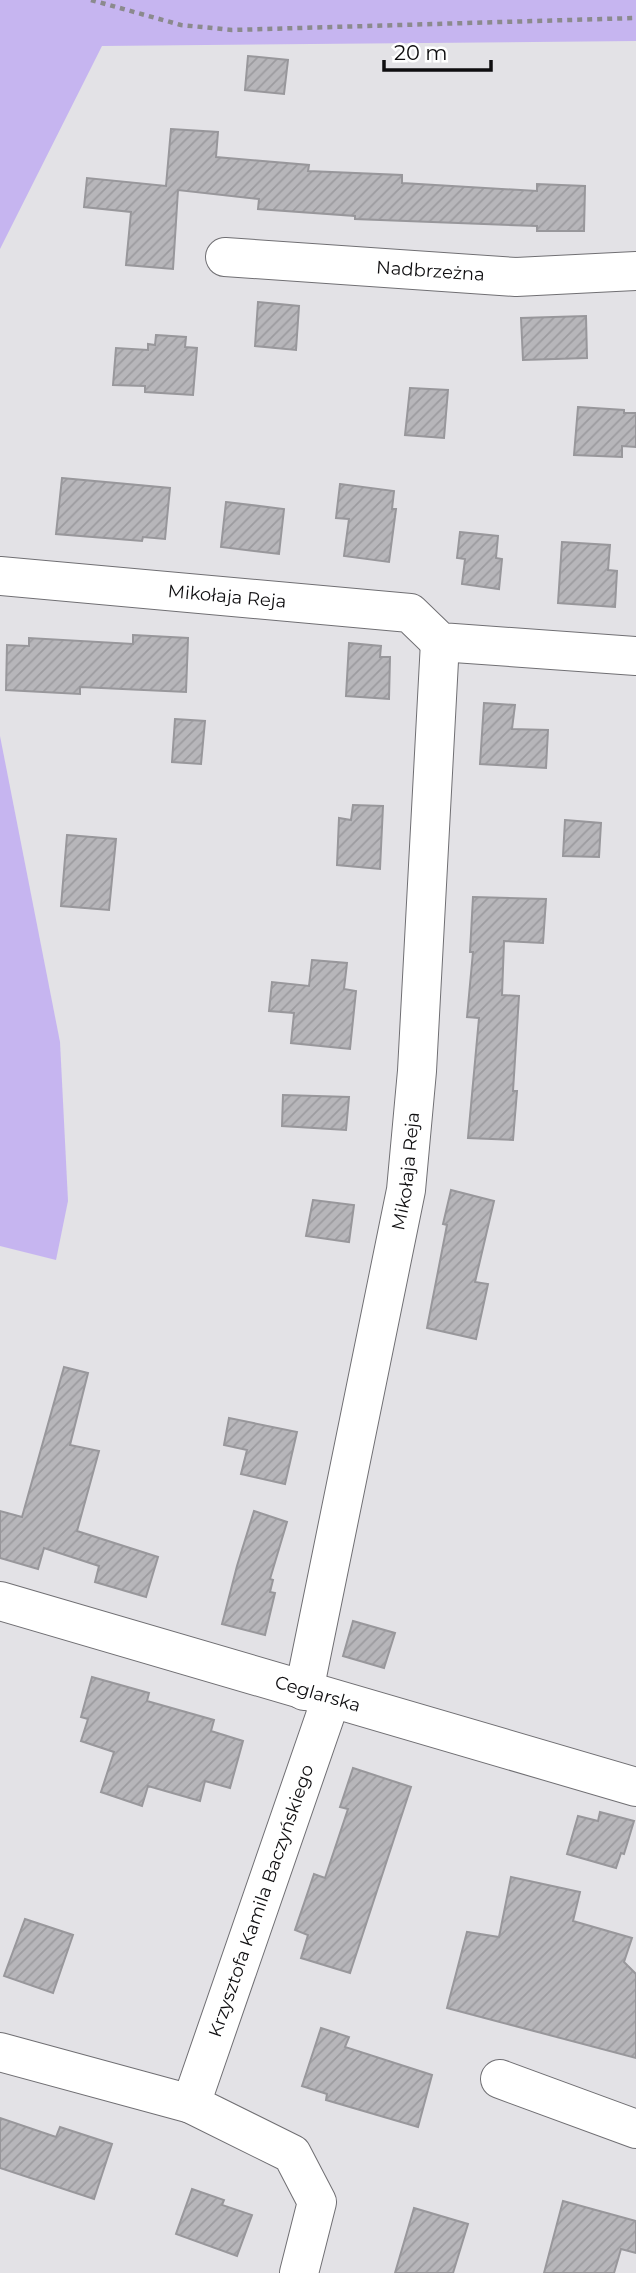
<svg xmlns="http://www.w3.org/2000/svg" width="636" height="2273" font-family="Montserrat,sans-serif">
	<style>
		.green { fill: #c6b5f0 }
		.building { fill: url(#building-hatch); stroke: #98979b; stroke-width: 2 }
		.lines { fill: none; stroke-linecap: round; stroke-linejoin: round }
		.minor-casing { stroke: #706f73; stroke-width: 40 }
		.path { stroke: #8b8a8d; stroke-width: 4.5; stroke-dasharray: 5 5; stroke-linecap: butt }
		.minor { stroke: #fff; stroke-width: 38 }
		.labels { text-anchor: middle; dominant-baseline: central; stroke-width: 5; stroke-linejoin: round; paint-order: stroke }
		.street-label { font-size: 18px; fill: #0f0e10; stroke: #fff }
	</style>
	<defs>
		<pattern id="building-hatch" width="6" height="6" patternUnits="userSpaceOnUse" patternTransform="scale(1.75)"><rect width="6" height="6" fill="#b7b6ba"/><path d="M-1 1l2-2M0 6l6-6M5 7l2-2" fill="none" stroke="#9c9b9f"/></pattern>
	</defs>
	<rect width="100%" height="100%" fill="#e3e2e6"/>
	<!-- green -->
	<g class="green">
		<polygon points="0,0 636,0 636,41 102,46 0,249"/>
		<polygon points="0,736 60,1042 68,1201 56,1260 0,1246"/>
	</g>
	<!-- building -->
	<g class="building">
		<polygon points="248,56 288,60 284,94 245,90"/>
		<polygon points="171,129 218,132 216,157 309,165 308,171 402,175 402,183 537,191 537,184 585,186 584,231 537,231 537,226 355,219 355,216 258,209 259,199 178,190 173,269 126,265 131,212 84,207 87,178 166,186"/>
		<polygon points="258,302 299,306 296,350 255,346"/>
		<polygon points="586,316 587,358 523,360 521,318"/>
		<polygon points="156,335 186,337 185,347 197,348 193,395 145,392 145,386 113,385 116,348 148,350 148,344 155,345"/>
		<polygon points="410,388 448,390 444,438 405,435"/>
		<polygon points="578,407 624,410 624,413 636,413 636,447 622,446 622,457 574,455"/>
		<polygon points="62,478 170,488 165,539 143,537 142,541 56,534"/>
		<polygon points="340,484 394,491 392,509 396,509 389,562 344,556 349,519 336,518"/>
		<polygon points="226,502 284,509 279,554 221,547"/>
		<polygon points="460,532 498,536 496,558 502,559 499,589 462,584 465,559 457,558"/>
		<polygon points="562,542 610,545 608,570 617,571 615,607 558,603"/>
		<polygon points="133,635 188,638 186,692 80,687 80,694 6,690 7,645 29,646 29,638 133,644"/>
		<polygon points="349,643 381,646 380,657 390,657 389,699 346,696"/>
		<polygon points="484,703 515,705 512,729 548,730 546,768 480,764"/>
		<polygon points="175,719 205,721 201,764 172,762"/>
		<polygon points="353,805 383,806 380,869 337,865 339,818 351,820"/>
		<polygon points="565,820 601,823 599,857 563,856"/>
		<polygon points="67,835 116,839 109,910 61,906"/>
		<polygon points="473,897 546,899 543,943 504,941 502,995 519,996 513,1091 517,1091 513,1140 468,1138 479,1018 467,1017 473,952 470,952"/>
		<polygon points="312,960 347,963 344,989 356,991 350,1049 291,1043 294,1013 269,1011 272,982 309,986"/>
		<polygon points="283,1095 349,1097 346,1130 282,1126"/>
		<polygon points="451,1190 494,1201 475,1282 488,1284 476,1339 427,1328 447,1225 443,1224"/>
		<polygon points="313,1200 354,1205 349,1242 306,1236"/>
		<polygon points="64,1367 88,1373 70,1445 99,1451 77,1531 158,1557 146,1597 95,1582 99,1566 44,1548 38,1569 0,1558 0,1511 22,1517"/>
		<polygon points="229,1418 297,1432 285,1484 241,1474 247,1450 224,1445"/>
		<polygon points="254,1511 287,1522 270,1579 273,1580 270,1592 275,1593 265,1635 222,1624 237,1566"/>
		<polygon points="353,1621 395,1633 384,1668 343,1656"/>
		<polygon points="92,1677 149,1693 147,1701 214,1720 211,1731 243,1741 230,1788 205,1781 200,1801 148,1786 142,1806 101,1792 114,1752 81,1741 88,1719 81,1717"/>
		<polygon points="353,1768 411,1787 350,1973 301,1958 308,1935 295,1930 314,1874 325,1878 348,1809 340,1807"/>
		<polygon points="600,1812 634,1821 624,1854 621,1853 616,1868 567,1854 578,1816 598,1821"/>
		<polygon points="511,1877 580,1892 573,1921 632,1938 624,1962 636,1974 636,2058 447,2008 467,1932 499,1937"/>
		<polygon points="25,1919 73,1935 53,1993 4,1976"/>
		<polygon points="321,2028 349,2037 345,2047 432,2075 418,2127 326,2100 327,2094 302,2086"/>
		<polygon points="0,2118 56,2137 60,2127 112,2144 94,2199 0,2168"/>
		<polygon points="192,2189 224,2200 222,2205 252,2215 237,2256 176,2234"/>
		<polygon points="563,2201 636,2221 636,2253 621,2249 614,2273 544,2273"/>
		<polygon points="414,2208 468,2224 453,2273 395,2273"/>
	</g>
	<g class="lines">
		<defs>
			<g id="minor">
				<path id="s1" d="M225 257 516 277 636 271"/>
				<path id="s2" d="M0 576 410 613 440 642 636 656"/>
				<path id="s3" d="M0 1601 636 1787"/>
				<path id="s4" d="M304 1691 406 1190 417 1071 440 642"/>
				<polyline points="0,2052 191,2104"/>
				<polyline points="500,2079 636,2129"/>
				<path id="s5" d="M299 2273 317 2202 292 2154 191 2104 331 1699"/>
			</g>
		</defs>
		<!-- minor casing -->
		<use href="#minor" class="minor-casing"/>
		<!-- path -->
		<polyline class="path" points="91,0 181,25 232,30 636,18"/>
		<!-- minor -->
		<use href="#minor" class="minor"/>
	</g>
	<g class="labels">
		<!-- street labels -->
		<g class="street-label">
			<text stroke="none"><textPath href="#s1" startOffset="206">Nadbrzeżna</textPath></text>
			<text stroke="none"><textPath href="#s2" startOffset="228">Mikołaja Reja</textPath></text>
			<text stroke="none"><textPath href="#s4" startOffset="530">Mikołaja Reja</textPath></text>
			<text stroke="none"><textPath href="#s3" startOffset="331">Ceglarska</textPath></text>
			<text stroke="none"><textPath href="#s5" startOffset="455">Krzysztofa Kamila Baczyńskiego</textPath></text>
		</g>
	</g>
	<!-- scale -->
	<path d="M384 60v10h107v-10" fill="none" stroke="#0f0e10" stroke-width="3.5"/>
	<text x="394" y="60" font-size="21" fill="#0f0e10" stroke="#ffffff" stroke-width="5" paint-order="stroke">20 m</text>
</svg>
